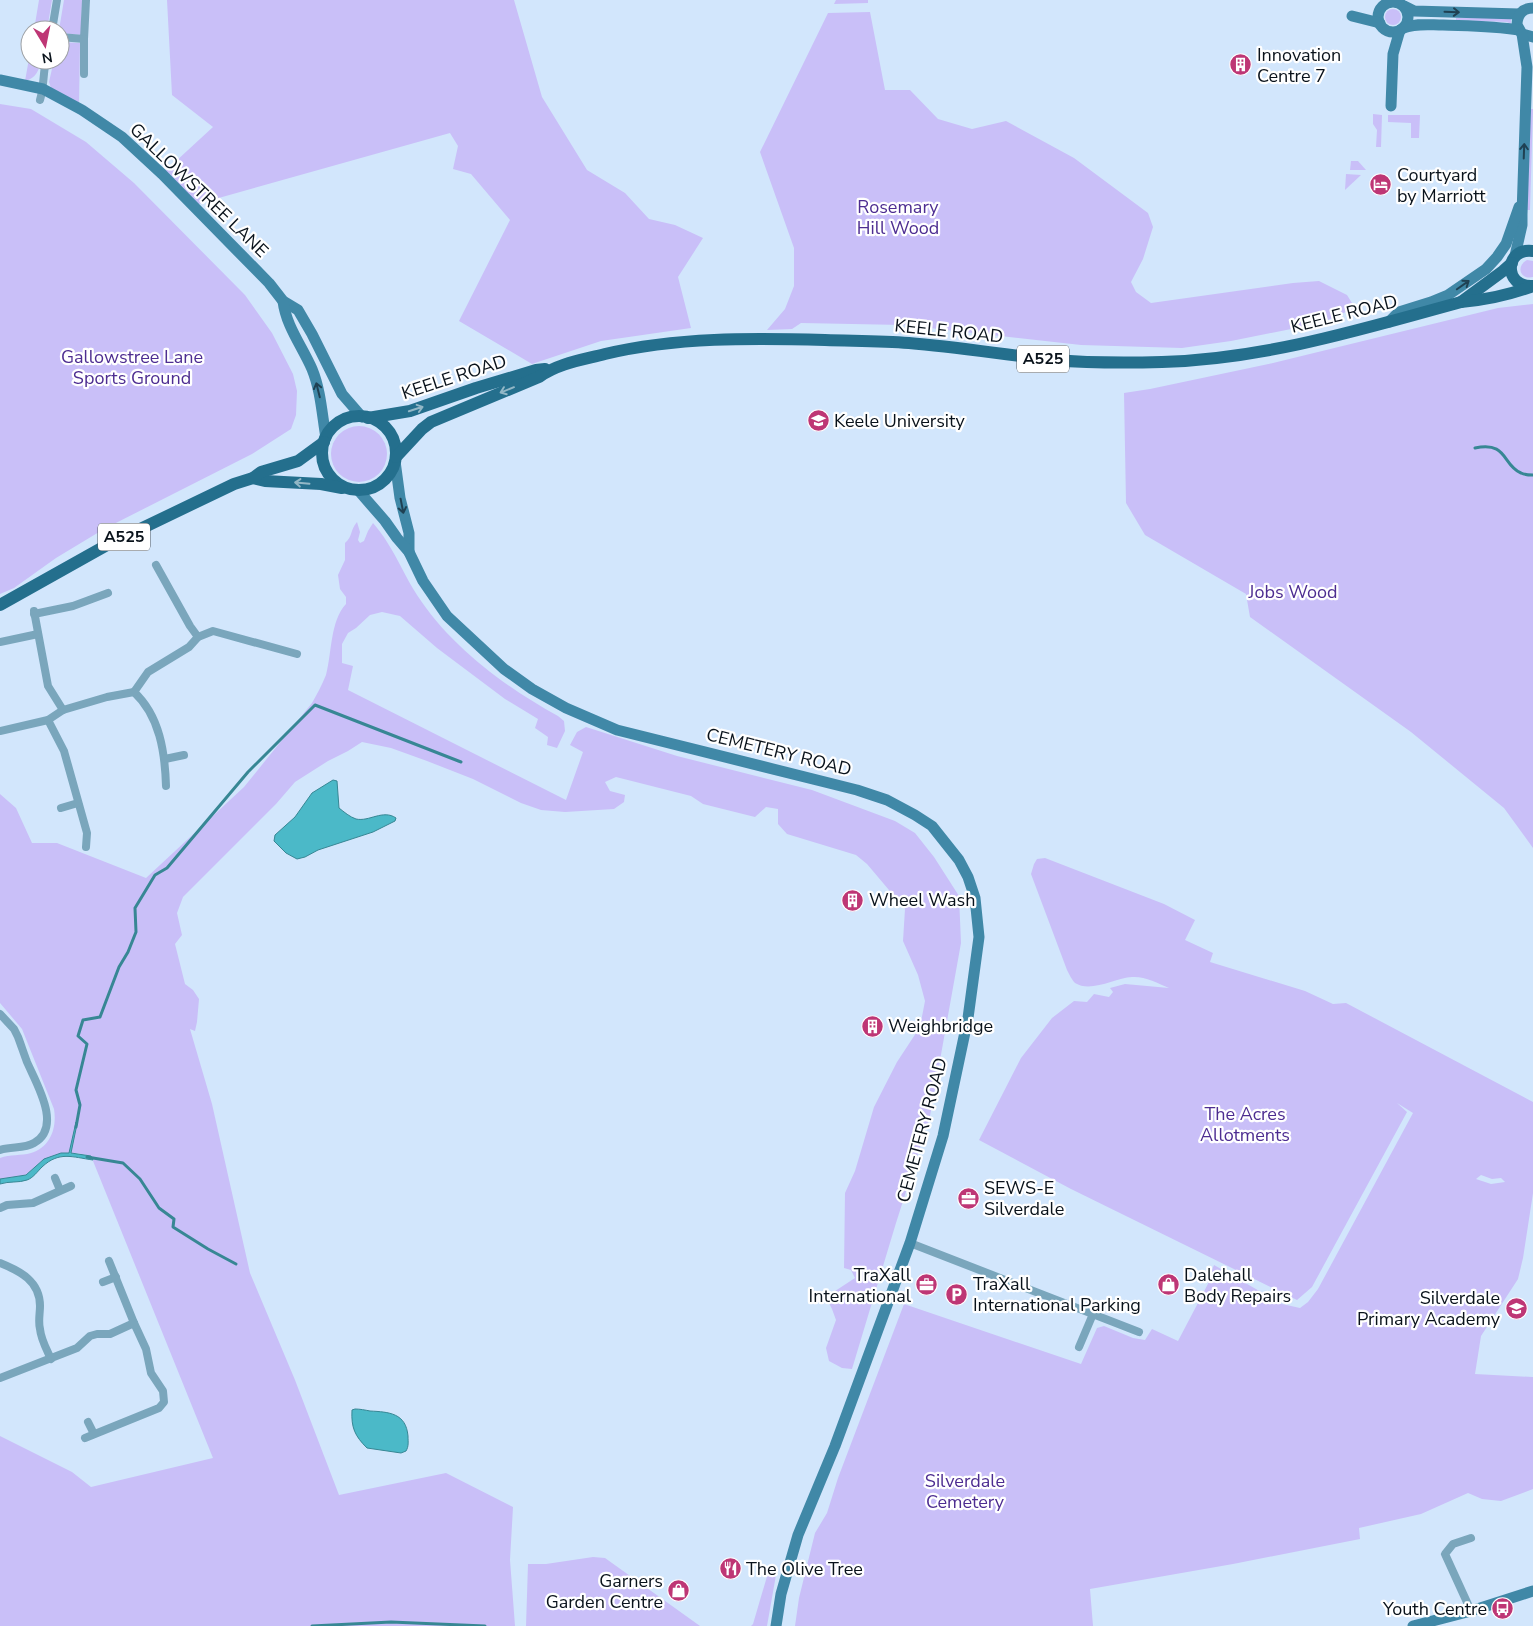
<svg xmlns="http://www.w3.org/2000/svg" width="1533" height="1626" font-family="'Nunito Sans',sans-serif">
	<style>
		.green { fill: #c9bff8; fill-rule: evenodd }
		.water { fill: #4bb9c8; stroke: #378794 }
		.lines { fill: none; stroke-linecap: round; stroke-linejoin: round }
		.stream { stroke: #378794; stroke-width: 3 }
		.street { stroke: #7aa6bc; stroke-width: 8 }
		.secondary { stroke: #4088a7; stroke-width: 11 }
		.primary { stroke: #246f8d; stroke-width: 12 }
		.oneway { stroke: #1f4153 }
		.oneway2 { stroke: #92b7c6 }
		.labels { text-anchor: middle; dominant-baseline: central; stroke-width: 4.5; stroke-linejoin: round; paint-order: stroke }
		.shield { fill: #fff; stroke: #53595f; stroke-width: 1 }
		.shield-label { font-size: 16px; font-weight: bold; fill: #09121b }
		.poi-label { font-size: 18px; fill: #09121b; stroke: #fff; text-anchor: start }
		.street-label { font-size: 18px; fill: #09121b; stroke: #fff }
		.park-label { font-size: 18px; fill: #4d2d91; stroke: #fff }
	</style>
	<rect width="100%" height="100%" fill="#d2e6fc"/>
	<!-- green -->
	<g class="green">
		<polygon points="39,0 52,0 47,30 34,30"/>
		<polygon points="64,0 82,0 81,35 60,33 59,30"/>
		<polygon points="167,0 514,0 542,97 587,170 625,193 649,219 675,225 703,238 678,277 691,328 601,341 532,364 459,321 510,220 471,174 453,169 458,146 450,133 201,203 193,207 162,174 213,127 172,95"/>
		<polygon points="836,0 868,0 868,3 834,4"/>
		<circle cx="1393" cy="17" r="8"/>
		<polygon points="870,12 885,90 910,90 938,119 972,129 1006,121 1074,158 1148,213 1153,227 1143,259 1131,282 1136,292 1151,303 1293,283 1319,281 1347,295 1355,308 1321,323 1231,341 1182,348 1081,345 903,325 801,323 792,329 767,330 785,309 794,286 794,248 760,152 828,13"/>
		<polygon points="1456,18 1511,18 1511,24 1507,22 1456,20"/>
		<polygon points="60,42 80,43 79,104 51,88 49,82 54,60 60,60"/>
		<path d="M30 53V60H41C39 71 36 78 25 81Z"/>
		<polygon points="0,104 31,109 86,142 134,183 245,295 272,333 293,374 297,391 296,415 291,429 252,454 104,529 56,558 14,588 0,594"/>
		<polygon points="1530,109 1533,109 1530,210 1527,210"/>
		<polygon points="1373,114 1382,115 1381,147 1376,147 1377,130 1373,124"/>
		<polygon points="1388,115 1420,115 1419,138 1411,138 1411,123 1388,122"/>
		<polygon points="1351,161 1358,161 1366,170 1350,170"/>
		<polygon points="1346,174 1361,175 1345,190"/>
		<path d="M1527 260 1533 261V277C1521 280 1515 267 1527 260Z"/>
		<polygon points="1533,304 1533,848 1504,808 1411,732 1250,617 1246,594 1145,535 1126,503 1124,393 1150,389 1273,363 1498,308"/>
		<circle cx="359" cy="454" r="28"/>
		<path d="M357 522 360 532 358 540 360 543 364 541 368 531 373 523C378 529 383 535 387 542 398 559 406 578 417 595 450 646 505 687 558 716L564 721 565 731 557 748 547 745 548 737 535 728 538 719 505 699 437 648 400 616 382 612 370 615 356 628 348 633 342 644V663L353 666 348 690 566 800 583 752 570 745 577 732 586 727 677 756 812 790 895 821 915 833 934 857 959 896 961 943 930 1116 896 1223 852 1369 842 1368 829 1361 826 1348 836 1320 832 1309 829 1303V1295L855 1278 851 1270 844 1268 845 1193 855 1171 874 1107 897 1062 920 1027 925 1001 918 975 903 941 905 909 867 864 856 855 787 834 778 824V809L766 807 755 817 703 804 691 796 616 777 605 782 610 791 625 795 624 802 614 809 565 812 541 810 521 803 473 779 427 761 391 748 362 742 348 751 328 761 295 782 276 804 183 897 177 913 182 935 175 944 185 984 193 990 199 999 197 1022 195 1031 190 1029 212 1104 250 1273 295 1380 339 1495 446 1473 513 1507 510 1560 515 1626H0V1436L72 1472 91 1487 213 1458 91 1156 77 1153H61L40 1162 26 1175 0 1179V1158C10 1154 21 1156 31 1153 51 1147 57 1127 54 1109L22 1029 0 1003V794L16 808 32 843H57L146 878 244 787 312 703C317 694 322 685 326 675 332 653 330 621 346 604V597L340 589 338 575 345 560V543C353 536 350 530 357 522Z"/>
		<path d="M1045 858 1164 904 1195 920 1185 940 1213 953 1210 962 1305 991 1333 1004 1346 1003 1533 1102V1193L1523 1258 1518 1279 1481 1336 1475 1374 1533 1377V1489L1501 1501 1482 1499 1468 1493 1421 1514 1359 1528 1360 1539 1233 1564 1090 1589 1093 1626H795L799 1598 815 1533 827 1513 838 1478 904 1304 1081 1364 1097 1328 1104 1326 1133 1338 1145 1340 1152 1329 1178 1341 1210 1280 1209 1277 1214 1265 1282 1304 1300 1308 1308 1302 1318 1289 1413 1113 1397 1103 1407 1112 1312 1287 1297 1300 1071 1189 979 1140 1021 1058 1052 1018 1074 1001 1087 1002 1094 994 1109 997 1113 992 1110 988 1125 984 1169 988C1158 983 1144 976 1132 977 1115 978 1091 993 1075 983 1072 980 1069 974 1067 970L1031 874 1034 864 1037 859ZM1481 1175 1492 1179 1501 1178 1505 1182 1491 1184 1476 1179Z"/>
		<polygon points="593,1557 605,1558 700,1626 526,1626 528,1564 546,1564"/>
		<polygon points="768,1573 776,1575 767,1626 751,1626 753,1624"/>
	</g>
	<!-- water -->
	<g class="water">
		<path d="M333 780 337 781 339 808C344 812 350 817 356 819 369 822 383 809 396 818L395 821 373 832 318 850 305 857 297 859 286 853 274 841 275 835 295 817 312 793Z"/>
		<path d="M76 1122 77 1124 71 1153 91 1156 93 1160C72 1157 59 1151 42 1167 37 1172 33 1178 27 1180 19 1183 9 1181 0 1184V1179L26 1175 44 1159 61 1153H69Z"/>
		<path d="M355 1409C360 1409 365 1410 370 1411 389 1412 406 1413 408 1436 408 1442 409 1446 406 1451L401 1453 367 1448C355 1436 351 1428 352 1410Z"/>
	</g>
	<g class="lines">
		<!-- stream -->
		<g class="stream">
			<path d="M1475 448C1508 441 1502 465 1521 473 1525 475 1529 475 1533 475"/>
			<polyline points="76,1127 80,1105 76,1090 87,1044 78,1036 83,1020 100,1017 119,967 128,952 136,932 135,908 155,875 167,868 248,772 315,705 461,762"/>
			<polyline points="87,1157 123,1163 140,1179 159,1208 174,1219 173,1227 208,1249 236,1264"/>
			<polyline points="312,1626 391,1622 485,1626"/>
		</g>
		<!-- street -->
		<g class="street">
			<polyline points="52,30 57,0"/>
			<polyline points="60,37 84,39 86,0"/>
			<polyline points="84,74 84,39"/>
			<path d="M40 100C44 87 43 74 46 60"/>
			<polyline points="156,565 190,626 198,637"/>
			<polyline points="34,611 48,686 63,710"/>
			<polyline points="34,614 73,606 108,593"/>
			<polyline points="0,642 38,634"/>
			<polyline points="134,692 148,672 189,647 198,637 213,631 297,654"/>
			<path d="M134 692C160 716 165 753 166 786"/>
			<polyline points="48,720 64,751 87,833 86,847"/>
			<polyline points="0,731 48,720 63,710 107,697 134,692"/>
			<polyline points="165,759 184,755"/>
			<polyline points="61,808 78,803"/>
			<path d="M0 1014 14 1029 18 1037C21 1045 24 1054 27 1062 36 1083 63 1127 34 1143 24 1149 11 1146 0 1150"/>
			<polyline points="55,1178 60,1190"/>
			<polyline points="0,1208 7,1205 33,1203 71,1186"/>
			<polyline points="910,1243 1139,1332"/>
			<path d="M0 1263C20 1271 40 1281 40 1306 40 1314 38 1321 40 1329 41 1340 47 1350 51 1359"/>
			<polyline points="103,1282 116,1277"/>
			<polyline points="1079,1347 1093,1314"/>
			<polyline points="0,1378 77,1348 90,1336 97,1334 110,1334 134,1323"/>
			<polyline points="88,1422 94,1434"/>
			<polyline points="85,1438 159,1408 164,1402 163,1391 151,1373 146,1349 134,1323 109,1261"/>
			<polyline points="1471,1538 1453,1544 1445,1554 1471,1611"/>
		</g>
		<!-- secondary -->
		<g class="secondary">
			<circle cx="1393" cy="17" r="15"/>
			<polyline points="1404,6 1414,11 1519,14"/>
			<path d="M1533 8C1522 8 1517 15 1517 25L1522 34 1533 37"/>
			<polyline points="1352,16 1380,23"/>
			<path d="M1403 28C1416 23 1429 25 1443 25 1468 26 1493 26 1519 30"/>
			<polyline points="0,80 43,89 82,110 122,137 162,174 269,283 283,301 298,310 312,334 342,394 362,417"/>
			<polyline points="1391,106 1393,54 1400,30"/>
			<polyline points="1515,256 1522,225 1522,214 1527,67 1522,34"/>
			<path d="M283 301C286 326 302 346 312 369 321 391 322 415 326 438"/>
			<polyline points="1389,322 1399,312 1431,302 1448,295 1486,269 1497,257 1506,244 1519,207"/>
			<polyline points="395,461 400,498 409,533 409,552"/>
			<polyline points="358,490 385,521 397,538 409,552 423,581 447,616 504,669 532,689 566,708 617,730 857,790 887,800 915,815 932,826 959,860 968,877 975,898 979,937 968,1018 943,1136 910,1243 835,1446 798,1535 781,1594 776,1626"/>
			<polyline points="1413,1626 1471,1611 1533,1591"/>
		</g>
		<!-- primary -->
		<g class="primary">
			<path d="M1533 251C1504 247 1503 288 1533 286"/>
			<polyline points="1461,302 1503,271 1512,263"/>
			<circle cx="359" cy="453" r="37"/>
			<polyline points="368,418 410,411 476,388 536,370 545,369"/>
			<path d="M396 457 422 429 431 422 539 377C559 363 582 360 605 354 677 337 751 338 825 340 853 341 881 341 909 343 958 347 1006 355 1054 360 1090 363 1126 363 1162 362 1265 359 1363 329 1461 302 1486 300 1509 295 1533 286"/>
			<polyline points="253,478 265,481 321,484 342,488"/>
			<polyline points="0,605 107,545 234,484 253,478 261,472 298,461 324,442"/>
		</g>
	</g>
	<!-- one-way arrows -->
	<defs><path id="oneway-shaft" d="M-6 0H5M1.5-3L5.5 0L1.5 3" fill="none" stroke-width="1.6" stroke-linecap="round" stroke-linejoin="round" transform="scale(1.25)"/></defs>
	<g class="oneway">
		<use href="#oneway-shaft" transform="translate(1452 12) rotate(2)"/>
		<use href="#oneway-shaft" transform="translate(1524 151) rotate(-88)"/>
		<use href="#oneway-shaft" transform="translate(1463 285) rotate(-35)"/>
		<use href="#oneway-shaft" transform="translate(318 390) rotate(-104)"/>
		<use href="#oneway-shaft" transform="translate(402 506) rotate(79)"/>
	</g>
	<g class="oneway2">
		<use href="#oneway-shaft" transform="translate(507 390) rotate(158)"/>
		<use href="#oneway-shaft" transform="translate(416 409) rotate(-18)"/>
		<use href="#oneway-shaft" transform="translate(302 483) rotate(-175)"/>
	</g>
	<!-- icons -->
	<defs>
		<symbol id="building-disc" viewBox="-11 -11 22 22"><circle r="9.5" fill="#be3675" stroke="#fff"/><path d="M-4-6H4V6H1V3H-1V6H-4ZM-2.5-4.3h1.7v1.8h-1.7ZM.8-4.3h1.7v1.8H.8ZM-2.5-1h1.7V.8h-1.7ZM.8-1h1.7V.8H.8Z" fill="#fff"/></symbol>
		<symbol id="hotel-disc" viewBox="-11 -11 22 22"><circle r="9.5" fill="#be3675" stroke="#fff"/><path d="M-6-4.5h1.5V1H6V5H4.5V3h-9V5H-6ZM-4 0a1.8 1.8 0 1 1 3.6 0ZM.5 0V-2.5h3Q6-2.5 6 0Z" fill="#fff"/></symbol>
		<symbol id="university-disc" viewBox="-11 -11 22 22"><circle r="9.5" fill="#be3675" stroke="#fff"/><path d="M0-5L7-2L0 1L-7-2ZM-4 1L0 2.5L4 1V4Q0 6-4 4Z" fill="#fff"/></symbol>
		<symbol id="office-disc" viewBox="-11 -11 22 22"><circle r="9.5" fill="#be3675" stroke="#fff"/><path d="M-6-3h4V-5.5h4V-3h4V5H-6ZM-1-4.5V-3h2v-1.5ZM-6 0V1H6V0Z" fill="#fff"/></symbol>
		<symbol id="shop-disc" viewBox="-11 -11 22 22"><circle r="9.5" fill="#be3675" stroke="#fff"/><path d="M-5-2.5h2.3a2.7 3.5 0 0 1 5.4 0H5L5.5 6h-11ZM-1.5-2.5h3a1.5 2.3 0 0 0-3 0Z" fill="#fff"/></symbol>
		<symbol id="parking-disc" viewBox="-11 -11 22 22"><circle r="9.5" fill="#be3675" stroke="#fff"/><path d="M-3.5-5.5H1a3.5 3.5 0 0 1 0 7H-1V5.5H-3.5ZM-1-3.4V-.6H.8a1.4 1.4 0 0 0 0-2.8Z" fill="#fff"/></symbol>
		<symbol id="school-disc" viewBox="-11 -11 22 22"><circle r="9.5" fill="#be3675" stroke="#fff"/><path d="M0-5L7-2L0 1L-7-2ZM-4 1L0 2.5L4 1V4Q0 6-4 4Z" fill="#fff"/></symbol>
		<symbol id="restaurant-disc" viewBox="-11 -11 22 22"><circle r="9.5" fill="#be3675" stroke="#fff"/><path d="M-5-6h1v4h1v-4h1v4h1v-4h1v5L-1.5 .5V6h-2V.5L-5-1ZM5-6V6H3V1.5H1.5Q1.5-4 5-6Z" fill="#fff"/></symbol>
		<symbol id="bus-disc" viewBox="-11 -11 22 22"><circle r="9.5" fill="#be3675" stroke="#fff"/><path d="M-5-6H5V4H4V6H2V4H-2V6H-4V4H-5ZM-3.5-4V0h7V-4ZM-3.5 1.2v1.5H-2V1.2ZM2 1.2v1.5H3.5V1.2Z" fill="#fff"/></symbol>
	</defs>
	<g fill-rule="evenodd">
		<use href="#building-disc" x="1228" y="52" width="25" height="25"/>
		<use href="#hotel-disc" x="1368" y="172" width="25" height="25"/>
		<use href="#university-disc" x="806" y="408" width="25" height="25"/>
		<use href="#building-disc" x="840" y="888" width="25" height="25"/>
		<use href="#building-disc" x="860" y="1014" width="25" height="25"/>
		<use href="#office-disc" x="956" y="1186" width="25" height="25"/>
		<use href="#office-disc" x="914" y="1272" width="25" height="25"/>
		<use href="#shop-disc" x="1156" y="1272" width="25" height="25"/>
		<use href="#parking-disc" x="944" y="1282" width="25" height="25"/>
		<use href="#school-disc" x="1504" y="1296" width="25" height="25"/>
		<use href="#restaurant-disc" x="718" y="1556" width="25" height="25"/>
		<use href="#shop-disc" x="666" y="1578" width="25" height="25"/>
		<use href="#bus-disc" x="1490" y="1596" width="25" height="25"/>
	</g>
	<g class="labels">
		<!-- shield labels -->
		<g class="shield">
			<rect x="1017" y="345.5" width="52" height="27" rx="4"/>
			<rect x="98" y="523.5" width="52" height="27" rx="4"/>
		</g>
		<g class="shield-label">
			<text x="1043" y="359">A525</text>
			<text x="124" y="537">A525</text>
		</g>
		<!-- poi labels -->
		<g class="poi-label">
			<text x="1257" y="55">Innovation<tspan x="1257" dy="21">Centre 7</tspan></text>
			<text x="1397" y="175">Courtyard<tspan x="1397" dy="21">by Marriott</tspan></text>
			<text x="834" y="421">Keele University</text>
			<text x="869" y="900">Wheel Wash</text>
			<text x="888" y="1026">Weighbridge</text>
			<text x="984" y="1188">SEWS-E<tspan x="984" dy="21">Silverdale</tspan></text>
			<text x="911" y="1275" text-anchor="end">TraXall<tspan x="911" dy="21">International</tspan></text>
			<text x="1184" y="1275">Dalehall<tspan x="1184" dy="21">Body Repairs</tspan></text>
			<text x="973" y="1284">TraXall<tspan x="973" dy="21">International Parking</tspan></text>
			<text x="1500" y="1298" text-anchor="end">Silverdale<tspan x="1500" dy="21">Primary Academy</tspan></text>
			<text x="746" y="1569">The Olive Tree</text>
			<text x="663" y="1581" text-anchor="end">Garners<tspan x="663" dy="21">Garden Centre</tspan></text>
			<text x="1487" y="1609" text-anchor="end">Youth Centre</text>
		</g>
		<!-- street labels -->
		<g class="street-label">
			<text transform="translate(199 190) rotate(44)">GALLOWSTREE LANE</text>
			<text transform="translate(1344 314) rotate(-14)">KEELE ROAD</text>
			<text transform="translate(949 331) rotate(6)">KEELE ROAD</text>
			<text transform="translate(454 377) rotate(-18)">KEELE ROAD</text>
			<text transform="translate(779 752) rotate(14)">CEMETERY ROAD</text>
			<text transform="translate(922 1130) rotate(-75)">CEMETERY ROAD</text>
		</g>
		<!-- park labels -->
		<g class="park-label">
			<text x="898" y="207">Rosemary<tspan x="898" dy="21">Hill Wood</tspan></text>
			<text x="132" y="357">Gallowstree Lane<tspan x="132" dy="21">Sports Ground</tspan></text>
			<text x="1293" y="592">Jobs Wood</text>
			<text x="1245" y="1114">The Acres<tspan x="1245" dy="21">Allotments</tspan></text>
			<text x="965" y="1481">Silverdale<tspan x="965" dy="21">Cemetery</tspan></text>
		</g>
	</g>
	<!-- north arrow -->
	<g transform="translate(45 45) rotate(170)"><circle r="24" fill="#ffffff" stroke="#9da0a4"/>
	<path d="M0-4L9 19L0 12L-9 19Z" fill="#be3675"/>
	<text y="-8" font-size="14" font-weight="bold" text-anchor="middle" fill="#09121b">N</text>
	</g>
</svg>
